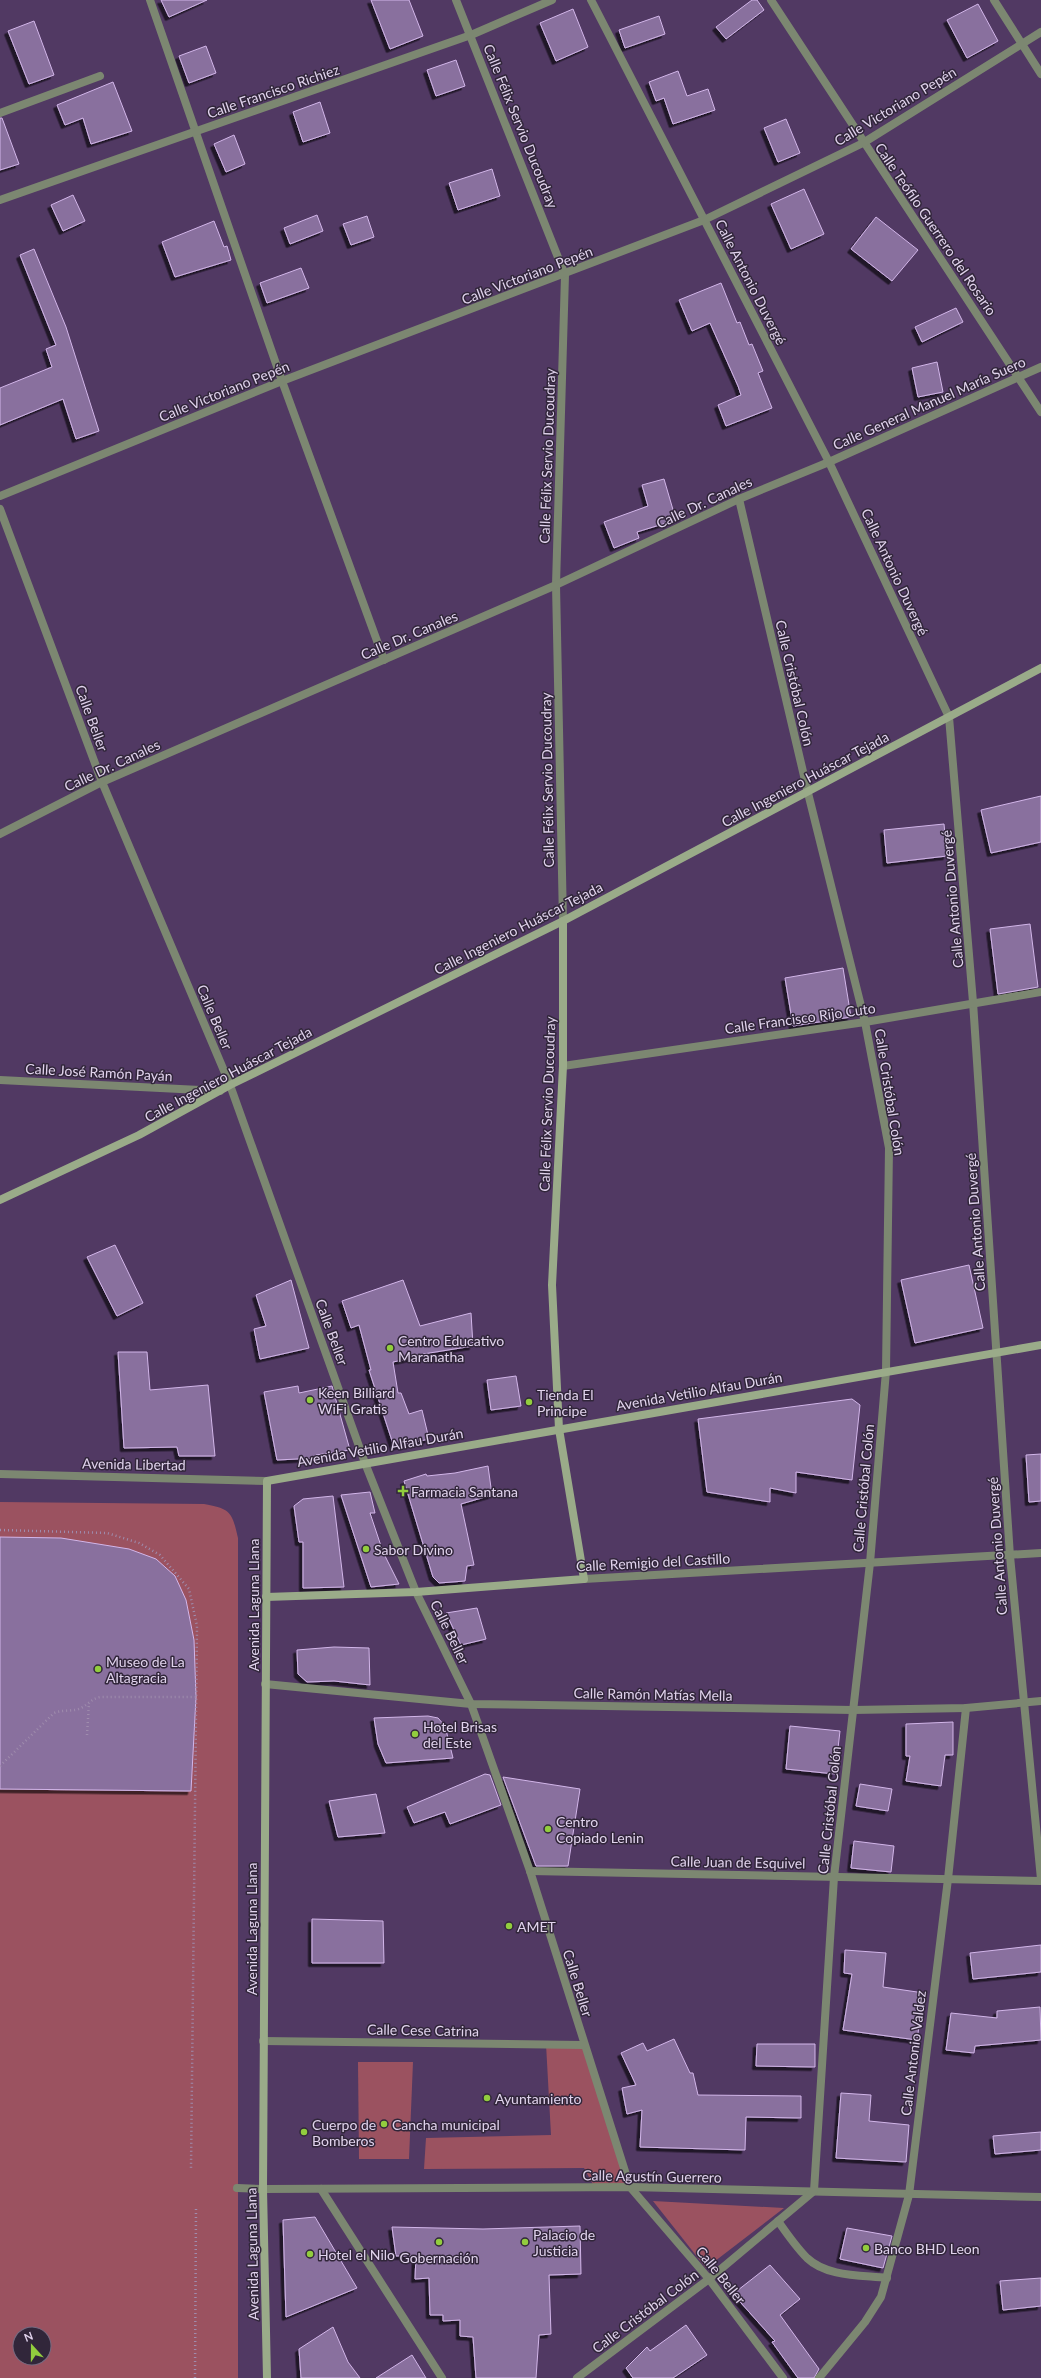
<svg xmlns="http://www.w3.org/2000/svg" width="1041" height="2378" font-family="Lato,sans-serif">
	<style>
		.green { fill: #9b5260; fill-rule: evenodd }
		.building { fill: #896f9e; stroke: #d2b6e9; filter: url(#shadow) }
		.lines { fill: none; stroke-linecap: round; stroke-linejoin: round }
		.path { stroke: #9f8cad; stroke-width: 2.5; stroke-dasharray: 1 3; stroke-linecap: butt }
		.service { stroke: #7c8771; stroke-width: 8 }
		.pedestrian { stroke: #7c8771; stroke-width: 8 }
		.minor { stroke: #7c8771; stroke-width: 8 }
		.tertiary { stroke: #7c8771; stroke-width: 8 }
		.secondary { stroke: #9aab89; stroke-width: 8 }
		.poi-dot { fill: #92cd3e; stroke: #31263a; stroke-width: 1.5 }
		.labels { text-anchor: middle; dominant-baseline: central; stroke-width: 3; stroke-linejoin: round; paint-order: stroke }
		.street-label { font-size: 14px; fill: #e1d3ed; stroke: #31263a }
		.poi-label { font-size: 14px; fill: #e1d3ed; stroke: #31263a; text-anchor: start }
	</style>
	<defs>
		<filter id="shadow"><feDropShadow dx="-3.5" dy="3.5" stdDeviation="0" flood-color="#0009"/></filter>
	</defs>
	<rect width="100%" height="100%" fill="#513963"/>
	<!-- green -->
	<g class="green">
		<path d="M0 1502 204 1504C231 1509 232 1512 238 1538V2378H0ZM20 2334H44V2358H20Z"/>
		<polygon points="546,2044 583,2045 630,2187 595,2188 584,2168 424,2169 426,2138 551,2135"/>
		<polygon points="358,2062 413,2062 409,2159 359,2159"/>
		<polygon points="653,2201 784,2208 706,2268"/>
	</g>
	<!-- building -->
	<g class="building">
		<polygon points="161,0 207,0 169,17"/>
		<polygon points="371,0 409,0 423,36 390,49"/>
		<polygon points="752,0 757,0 764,10 726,39 716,27"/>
		<polygon points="978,4 998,41 967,58 947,20"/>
		<polygon points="573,9 588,47 556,61 540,23"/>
		<polygon points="659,16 665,34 625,48 619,30"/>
		<polygon points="34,21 54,75 29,84 8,31"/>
		<polygon points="206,46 216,73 189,83 179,56"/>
		<polygon points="456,60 465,86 436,96 427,70"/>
		<polygon points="678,71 687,96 708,89 715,110 673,124 664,98 656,101 649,82"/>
		<polygon points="113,82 132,131 91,144 83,118 65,125 57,105"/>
		<polygon points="320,102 330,133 303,142 293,112"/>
		<polygon points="0,118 2,118 19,164 0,170"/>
		<polygon points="786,119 800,153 778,162 764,128"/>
		<polygon points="234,135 245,164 226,172 214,144"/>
		<polygon points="492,169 500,196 458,210 449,183"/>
		<polygon points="804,189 824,234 791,249 771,204"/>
		<polygon points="73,195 85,221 63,231 51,205"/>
		<polygon points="317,215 323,231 290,244 284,228"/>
		<polygon points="367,216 374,237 351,245 343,224"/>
		<polygon points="876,217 918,250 892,281 851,249"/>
		<polygon points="214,221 224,247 227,246 231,260 175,277 162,242"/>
		<polygon points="34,249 66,327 99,431 76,439 63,399 0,425 0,388 52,367 46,349 56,345 20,255"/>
		<polygon points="301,268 309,288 267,303 260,283"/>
		<polygon points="721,283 737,323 740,322 749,345 752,344 763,371 758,373 772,408 726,426 718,405 741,395 738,386 710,323 692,331 679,300"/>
		<polygon points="956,308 963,322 922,342 915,327"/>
		<polygon points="937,362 943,392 918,397 912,368"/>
		<polygon points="664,479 676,520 637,532 639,538 614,548 604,522 648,506 642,485"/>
		<polygon points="1041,796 1041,842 991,853 981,810"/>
		<polygon points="944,824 947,856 887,863 884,830"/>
		<polygon points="1030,924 1038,987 998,994 990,929"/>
		<polygon points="843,968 851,1017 793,1026 785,978"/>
		<polygon points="115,1245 143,1303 117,1316 87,1257"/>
		<polygon points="969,1265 983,1328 915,1343 901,1280"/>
		<polygon points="291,1280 309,1348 260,1359 254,1329 266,1326 256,1295"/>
		<polygon points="403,1280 420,1326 471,1313 473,1346 417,1355 417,1357 393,1362 398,1393 401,1393 409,1414 422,1410 429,1439 394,1447 369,1370 371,1370 359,1325 351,1328 342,1301"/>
		<polygon points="118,1352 147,1352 150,1390 208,1385 215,1456 179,1456 177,1447 124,1448"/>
		<polygon points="516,1376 521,1406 491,1410 487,1380"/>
		<polygon points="298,1386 299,1393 332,1386 350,1450 316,1455 317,1458 277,1460 264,1392"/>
		<polygon points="852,1399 860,1405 852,1480 796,1472 796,1493 770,1488 770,1502 707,1492 698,1419"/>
		<polygon points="1041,1454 1041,1501 1029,1502 1026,1455"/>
		<polygon points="488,1466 492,1495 461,1504 474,1565 467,1566 465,1581 439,1583 433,1577 404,1481 426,1474 427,1476 455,1473"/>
		<polygon points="370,1492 375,1513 370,1513 383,1552 399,1584 371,1587 341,1495"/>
		<polygon points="333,1496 344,1587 303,1588 303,1542 299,1542 294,1506 303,1499"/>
		<polygon points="0,1537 61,1538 129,1549 156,1559 175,1576 186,1600 194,1640 196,1697 191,1791 0,1789"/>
		<polygon points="477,1608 486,1639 461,1645 446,1613"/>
		<polygon points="334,1647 369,1648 370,1685 334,1681 307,1682 298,1674 297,1650"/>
		<polygon points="428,1716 438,1718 445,1726 453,1758 386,1763 378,1744 374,1718"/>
		<polygon points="953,1722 953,1755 945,1755 941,1786 906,1781 910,1756 906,1756 906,1724"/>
		<polygon points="790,1726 840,1731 835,1774 786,1769"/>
		<polygon points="485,1774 490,1775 501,1805 450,1824 445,1812 414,1823 407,1807"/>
		<polygon points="503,1777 580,1789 568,1866 536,1866"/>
		<polygon points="860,1784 892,1789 888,1811 856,1806"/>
		<polygon points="376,1794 385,1833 338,1837 329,1801"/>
		<polygon points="854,1841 894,1846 891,1872 851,1868"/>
		<polygon points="312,1919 383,1921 384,1963 312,1963"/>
		<polygon points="1041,1945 1041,1972 973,1979 970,1953"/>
		<polygon points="845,1950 886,1953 883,1987 924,1993 917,2040 843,2030 852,1974 844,1973"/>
		<polygon points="1040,2007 1041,2040 975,2046 974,2053 946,2050 951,2013 997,2018 997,2011"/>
		<polygon points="674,2039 690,2073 693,2073 698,2095 801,2096 801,2118 746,2117 745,2150 640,2147 642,2110 627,2114 622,2088 636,2085 621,2053 643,2043 647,2051"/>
		<polygon points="757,2044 815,2044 815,2067 756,2066"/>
		<polygon points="841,2093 871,2095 869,2121 909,2125 906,2162 836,2158"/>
		<polygon points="1041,2132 1041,2150 995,2154 993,2136"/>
		<polygon points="315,2217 357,2288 286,2317 283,2220"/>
		<polygon points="580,2226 581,2274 549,2275 551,2334 539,2335 536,2378 476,2378 473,2337 460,2336 460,2320 443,2321 443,2315 430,2315 429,2278 415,2279 416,2256 396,2256 392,2227 483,2229"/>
		<polygon points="847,2228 892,2236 883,2268 840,2259"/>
		<polygon points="770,2265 800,2299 780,2315 819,2369 814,2378 798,2378 772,2342 775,2341 733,2294"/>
		<polygon points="1041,2278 1041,2306 1003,2310 1000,2281"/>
		<polygon points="686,2325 707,2355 673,2378 633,2378 626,2368 647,2347 650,2351"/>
		<polygon points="333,2327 348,2362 360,2378 301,2378 299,2349"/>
		<polygon points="412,2355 426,2378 376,2378"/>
	</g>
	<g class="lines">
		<!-- path -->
		<g class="path">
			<polyline points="0,1530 107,1533 139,1543 160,1555 189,1589 197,1626 191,2168"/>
			<polyline points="87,1735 89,1703"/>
			<path d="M0 1766 54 1713C64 1709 74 1712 81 1708 89 1704 91 1699 100 1697H196"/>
			<polyline points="195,2378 196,2209"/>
		</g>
		<!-- service -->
		<path class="service" d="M778 2221C787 2234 796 2247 807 2258 827 2277 861 2275 887 2278"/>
		<!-- pedestrian -->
		<polyline class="pedestrian" points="237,2188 263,2189"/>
		<!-- minor -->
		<g class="minor">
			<polyline points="150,0 282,381 384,660"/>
			<polyline points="456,0 565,275 556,585 563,921"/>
			<polyline points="591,0 829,462 949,717 973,1002 1010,1556 1041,1879"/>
			<polyline points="771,0 1041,412"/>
			<polyline points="994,0 1041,74"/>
			<polyline points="0,113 100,76"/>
			<polyline points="0,200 471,35 552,0"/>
			<polyline points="0,496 282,381 704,220 863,143 1041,32"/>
			<polyline points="0,509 102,782 230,1085 365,1463 416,1592 471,1704 530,1871 630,2187 709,2279 783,2378"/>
			<polyline points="0,834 102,782 556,585 739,499 829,462 1041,367"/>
			<polyline points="563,1066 865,1022 1041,992"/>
			<polyline points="0,1080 220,1091"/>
			<polyline points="584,1579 1041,1553"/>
			<polyline points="265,1684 471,1704 853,1710 966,1708 1041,1701"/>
			<polyline points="530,1871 1041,1881"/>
			<polyline points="263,2041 583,2045"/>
			<polyline points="263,2189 630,2187 1041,2197"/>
			<polyline points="321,2189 442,2378"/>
			<polyline points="577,2378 709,2279 814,2191 834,1877 870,1563 886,1371 889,1148 865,1022 808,793 739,499"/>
			<polyline points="819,2378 865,2322 881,2297 909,2195 948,1879 966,1708"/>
		</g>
		<!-- tertiary -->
		<polyline class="tertiary" points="0,1474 267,1481"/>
		<!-- secondary -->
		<g class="secondary">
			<polyline points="0,1200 139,1135 230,1085 563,921 1041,668"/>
			<polyline points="266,1597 416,1592 584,1579 559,1429 552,1285 563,1066 563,921"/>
			<polyline points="267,2378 263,2189 267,1481 1041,1345"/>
		</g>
	</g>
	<!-- markers -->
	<g class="poi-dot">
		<circle cx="390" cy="1348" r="4"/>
		<circle cx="310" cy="1400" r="4"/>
		<circle cx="529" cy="1402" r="4"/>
		<path d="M401 1485h4v4h4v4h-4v4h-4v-4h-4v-4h4z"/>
		<circle cx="366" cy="1549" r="4"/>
		<circle cx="98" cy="1669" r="4"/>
		<circle cx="415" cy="1734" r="4"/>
		<circle cx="548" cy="1829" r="4"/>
		<circle cx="509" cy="1926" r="4"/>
		<circle cx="487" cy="2098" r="4"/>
		<circle cx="384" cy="2124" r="4"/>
		<circle cx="304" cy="2132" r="4"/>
		<circle cx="439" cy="2242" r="4"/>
		<circle cx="525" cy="2242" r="4"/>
		<circle cx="866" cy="2248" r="4"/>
		<circle cx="310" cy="2254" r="4"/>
	</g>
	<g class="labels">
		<!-- street labels -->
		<g class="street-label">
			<text transform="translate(273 91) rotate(-19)">Calle Francisco Richiez</text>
			<text transform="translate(895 106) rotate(-31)">Calle Victoriano Pepén</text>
			<text transform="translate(521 126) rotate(68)">Calle Félix Servio Ducoudray</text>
			<text transform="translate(936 229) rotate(56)">Calle Teófilo Guerrero del Rosario</text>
			<text transform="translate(527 275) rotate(-21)">Calle Victoriano Pepén</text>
			<text transform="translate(751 282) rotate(63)">Calle Antonio Duvergé</text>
			<text transform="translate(224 391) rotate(-22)">Calle Victoriano Pepén</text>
			<text transform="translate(929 403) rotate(-24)">Calle General Manuel María Suero</text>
			<text transform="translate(547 456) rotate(-88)">Calle Félix Servio Ducoudray</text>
			<text transform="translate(704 502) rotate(-25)">Calle Dr. Canales</text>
			<text transform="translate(895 572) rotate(65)">Calle Antonio Duvergé</text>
			<text transform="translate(409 635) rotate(-23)">Calle Dr. Canales</text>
			<text transform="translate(795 683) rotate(77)">Calle Cristóbal Colón</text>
			<text transform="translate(92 718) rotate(70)">Calle Beller</text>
			<text transform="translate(112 765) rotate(-25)">Calle Dr. Canales</text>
			<text transform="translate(805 779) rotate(-28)">Calle Ingeniero Huáscar Tejada</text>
			<text transform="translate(547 780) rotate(-91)">Calle Félix Servio Ducoudray</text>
			<text transform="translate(952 899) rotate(-95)">Calle Antonio Duvergé</text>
			<text transform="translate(518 928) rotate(-27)">Calle Ingeniero Huáscar Tejada</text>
			<text transform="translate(215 1017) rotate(67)">Calle Beller</text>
			<text transform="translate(800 1018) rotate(-8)">Calle Francisco Rijo Cuto</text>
			<text transform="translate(99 1072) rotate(3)">Calle José Ramón Payán</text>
			<text transform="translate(228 1074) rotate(-28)">Calle Ingeniero Huáscar Tejada</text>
			<text transform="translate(890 1092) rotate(81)">Calle Cristóbal Colón</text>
			<text transform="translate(547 1104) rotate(-88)">Calle Félix Servio Ducoudray</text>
			<text transform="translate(975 1222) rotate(-94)">Calle Antonio Duvergé</text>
			<text transform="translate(332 1332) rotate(70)">Calle Beller</text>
			<text transform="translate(699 1391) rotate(-10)">Avenida Vetilio Alfau Durán</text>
			<text transform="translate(380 1447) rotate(-10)">Avenida Vetilio Alfau Durán</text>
			<text transform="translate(134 1464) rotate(1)">Avenida Libertad</text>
			<text transform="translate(863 1488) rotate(-85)">Calle Cristóbal Colón</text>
			<text transform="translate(997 1546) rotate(-94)">Calle Antonio Duvergé</text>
			<text transform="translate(653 1562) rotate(-3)">Calle Remigio del Castillo</text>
			<text transform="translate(253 1605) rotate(-90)">Avenida Laguna Llana</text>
			<text transform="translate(450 1632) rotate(64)">Calle Beller</text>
			<text transform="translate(653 1694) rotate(1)">Calle Ramón Matías Mella</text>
			<text transform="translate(829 1810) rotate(-84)">Calle Cristóbal Colón</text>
			<text transform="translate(738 1862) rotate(1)">Calle Juan de Esquivel</text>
			<text transform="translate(251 1929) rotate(-90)">Avenida Laguna Llana</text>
			<text transform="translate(578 1983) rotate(73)">Calle Beller</text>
			<text transform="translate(423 2030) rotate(1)">Calle Cese Catrina</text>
			<text transform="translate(913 2053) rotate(-83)">Calle Antonio Valdez</text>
			<text transform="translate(652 2176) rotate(1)">Calle Agustín Guerrero</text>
			<text transform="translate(252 2254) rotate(-91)">Avenida Laguna Llana</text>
			<text transform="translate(721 2275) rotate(51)">Calle Beller</text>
			<text transform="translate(645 2311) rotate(-37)">Calle Cristóbal Colón</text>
		</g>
		<!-- poi labels -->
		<g class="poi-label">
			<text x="398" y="1340">Centro Educativo<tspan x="398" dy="16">Maranatha</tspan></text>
			<text x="318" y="1392">Keen Billiard<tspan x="318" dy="16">WiFi Gratis</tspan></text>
			<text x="537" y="1394">Tienda El<tspan x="537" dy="16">Principe</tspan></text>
			<text x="411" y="1491">Farmacia Santana</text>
			<text x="374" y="1549">Sabor Divino</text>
			<text x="106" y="1661">Museo de La<tspan x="106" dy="16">Altagracia</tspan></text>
			<text x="423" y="1726">Hotel Brisas<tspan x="423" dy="16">del Este</tspan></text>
			<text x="556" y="1821">Centro<tspan x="556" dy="16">Copiado Lenin</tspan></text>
			<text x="517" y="1926">AMET</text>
			<text x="495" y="2098">Ayuntamiento</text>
			<text x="312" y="2124">Cuerpo de<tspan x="312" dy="16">Bomberos</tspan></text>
			<text x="392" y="2124">Cancha municipal</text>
			<text x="533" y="2234">Palacio de<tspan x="533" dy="16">Justicia</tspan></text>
			<text x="874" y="2248">Banco BHD Leon</text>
			<text x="318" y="2254">Hotel el Nilo</text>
			<text x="439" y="2257" text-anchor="middle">Gobernación</text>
		</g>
	</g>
	<!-- north arrow -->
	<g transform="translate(32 2346) rotate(339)"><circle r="19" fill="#31263a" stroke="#776b82"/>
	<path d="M0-3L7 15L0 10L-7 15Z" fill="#92cd3e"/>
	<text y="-6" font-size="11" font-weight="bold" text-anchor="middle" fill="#e1d3ed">N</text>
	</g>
</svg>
